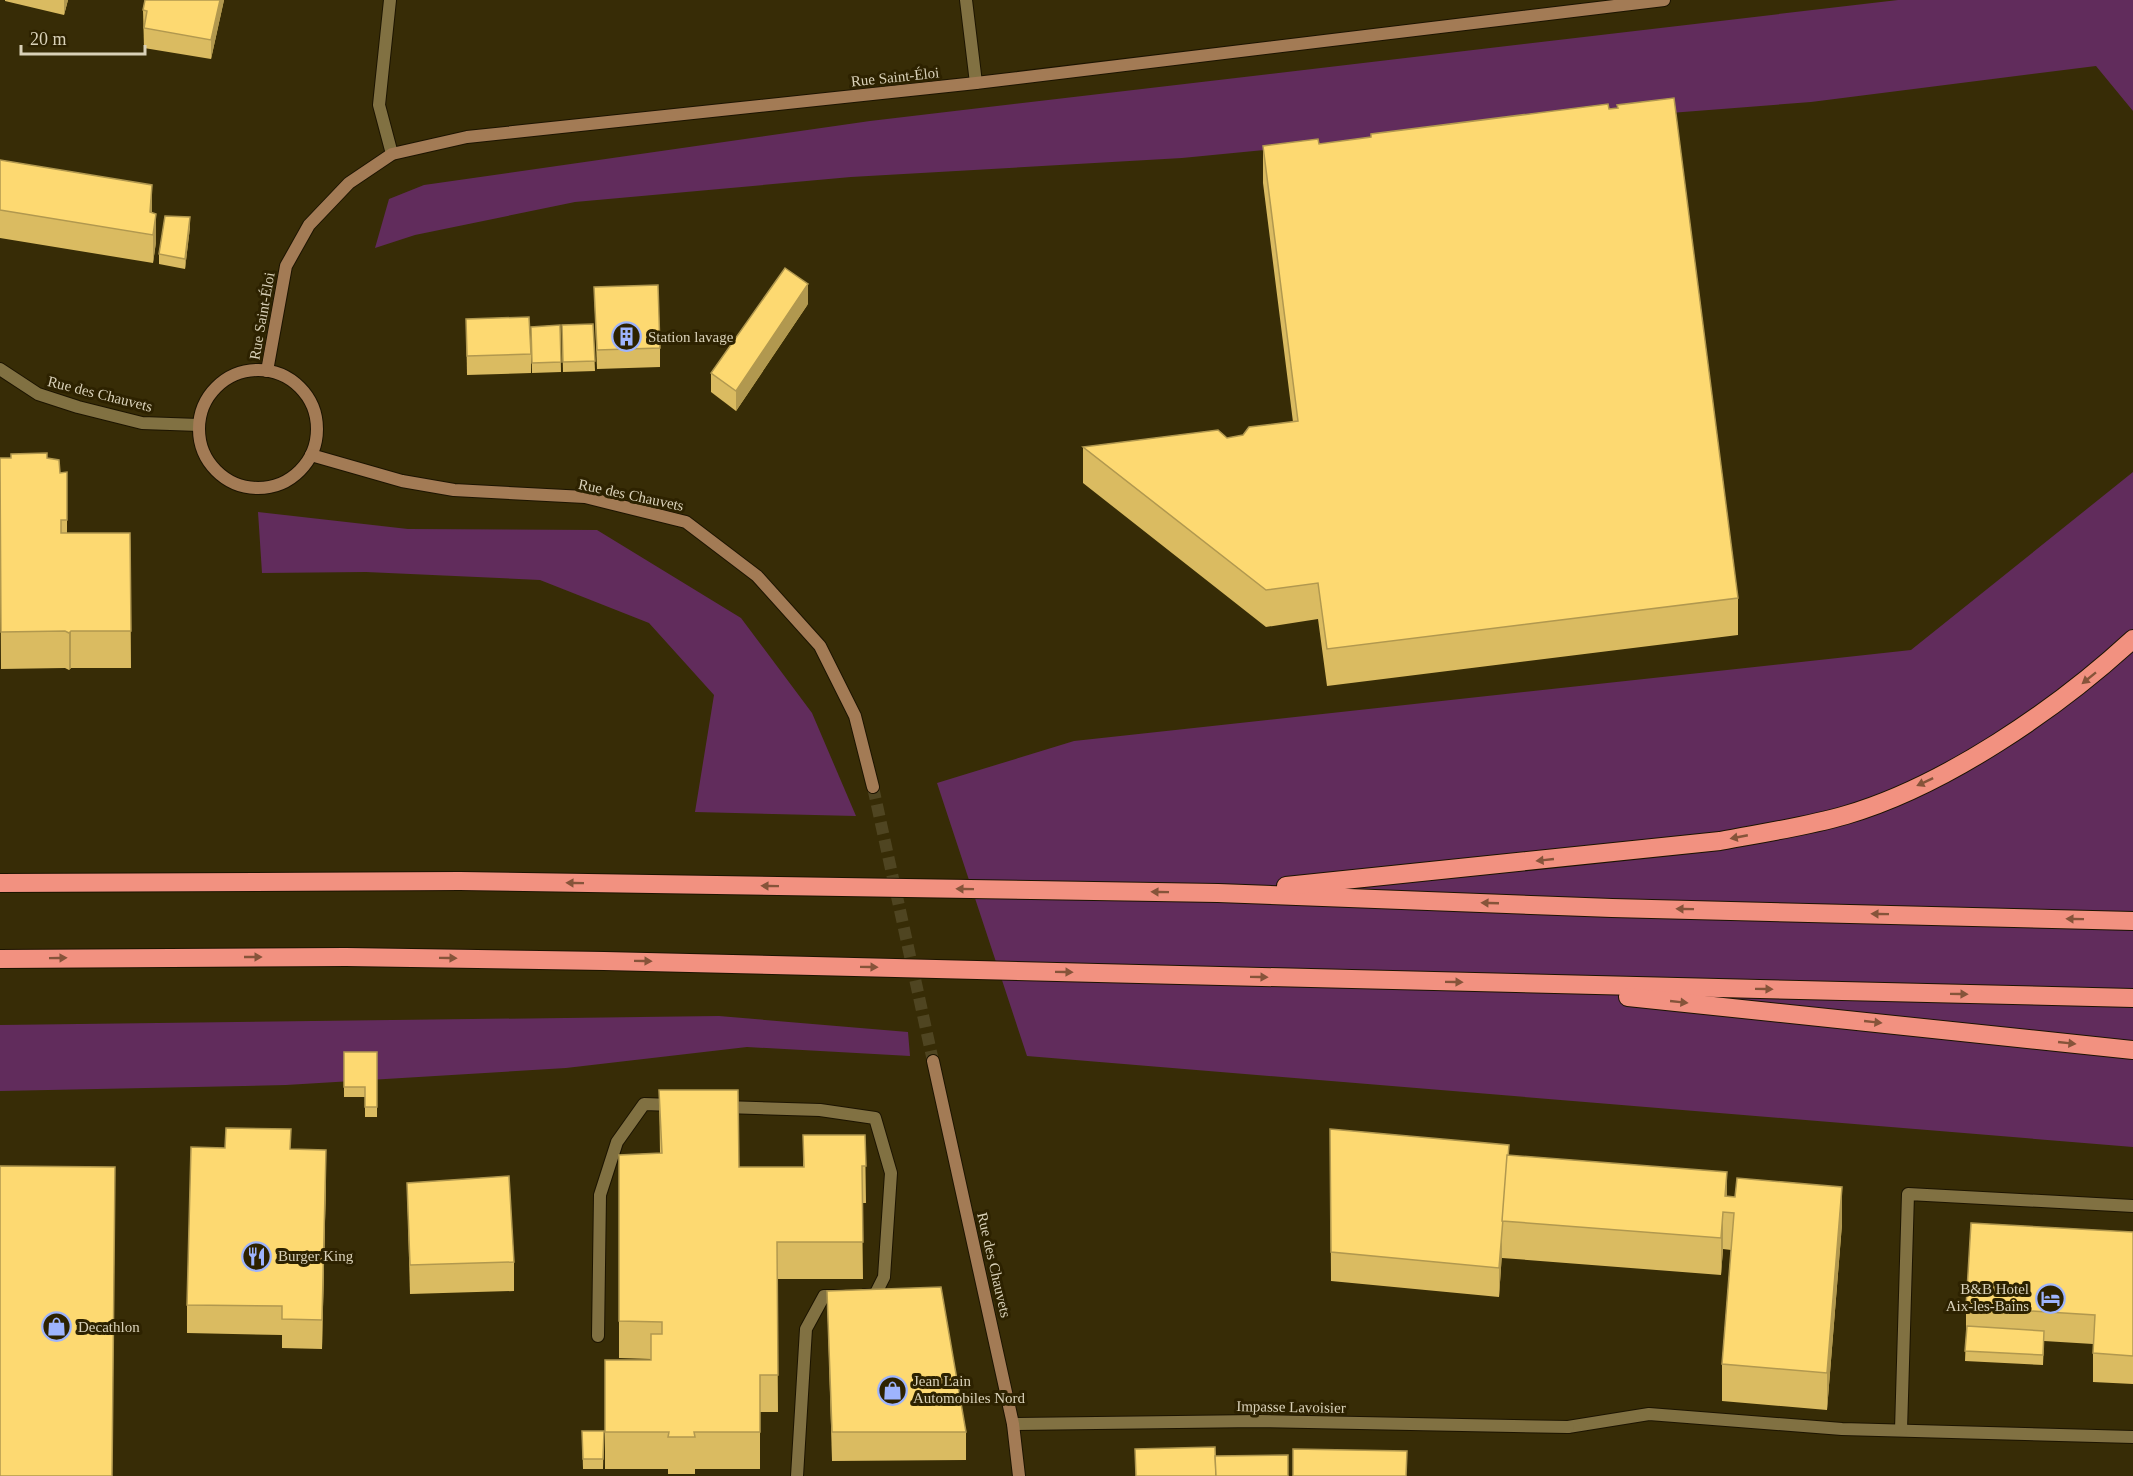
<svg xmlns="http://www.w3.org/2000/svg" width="2133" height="1476" font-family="'Times New Roman',serif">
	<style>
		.green { fill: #612c5c }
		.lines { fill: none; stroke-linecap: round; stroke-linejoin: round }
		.secondary-tunnel { stroke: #4f4521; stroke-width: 12; stroke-dasharray: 12 6; stroke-linecap: butt }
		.service-casing { stroke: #1c1400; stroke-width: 14 }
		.minor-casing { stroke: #1c1400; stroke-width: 14 }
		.tertiary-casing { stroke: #1c1400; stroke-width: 14 }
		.secondary-casing { stroke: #1c1400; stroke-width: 14 }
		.motorway-casing { stroke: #1c1400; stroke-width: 20 }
		.service { stroke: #817142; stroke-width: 12 }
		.minor { stroke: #817142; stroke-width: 12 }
		.tertiary { stroke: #817142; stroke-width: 12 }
		.secondary { stroke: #a37b55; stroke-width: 12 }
		.motorway { stroke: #f29180; stroke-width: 18 }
		.wall { fill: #dabb61 }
		.shaded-wall { fill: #b1984f }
		.building { fill: #fdd971; stroke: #b1984f; stroke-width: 1.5 }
		.oneway { fill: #86543a }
		.labels { text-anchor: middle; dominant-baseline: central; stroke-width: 6; stroke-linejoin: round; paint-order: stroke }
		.street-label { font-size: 15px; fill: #d9d1b8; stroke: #2d2200 }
		.poi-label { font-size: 15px; fill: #d9d1b8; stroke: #2d2200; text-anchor: start }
	</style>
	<rect width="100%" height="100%" fill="#372c06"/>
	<!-- green -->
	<g class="green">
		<polygon points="1898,0 2133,0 2133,111 2096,66 1811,102 1541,123 1182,158 851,177 575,202 415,235 375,248 389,199 424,185 870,121"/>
		<polygon points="2133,472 2133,1147 1027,1056 937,783 1074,741 1911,650"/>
		<polygon points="258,512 408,529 597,530 741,618 812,713 856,816 695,812 714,695 649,623 540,580 366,572 262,573"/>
		<polygon points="719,1016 908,1032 910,1056 747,1047 566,1068 286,1085 0,1091 0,1025"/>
	</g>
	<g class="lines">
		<!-- secondary-tunnel -->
		<polyline class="secondary-tunnel" points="873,787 933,1061"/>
		<defs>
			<g id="service">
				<polyline points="390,0 379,105 392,154"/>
				<polyline points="724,1107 820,1110 875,1118 891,1173 884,1277 875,1295 865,1295"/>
				<polyline points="598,1336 600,1195 617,1142 644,1104 673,1105"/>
				<polyline points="1568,1427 1649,1414 1842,1429 2133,1437"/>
				<polyline points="1901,1430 1908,1194 2133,1206"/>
				<polyline points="797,1476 806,1329 824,1296 842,1296"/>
			</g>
			<g id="minor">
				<polyline points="966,0 976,83"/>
				<polyline points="1013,1424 1258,1421 1568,1427"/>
			</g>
			<polyline id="tertiary" points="0,369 38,394 78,407 142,423 199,425"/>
			<g id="secondary">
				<circle cx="258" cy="429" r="59"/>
				<polyline points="267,371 286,266 309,225 349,183 392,154 467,137 976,83 1664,0"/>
				<polyline points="311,455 402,481 454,490 585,497 686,522 757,576 820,646 855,716 873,787"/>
				<polyline points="933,1061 1013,1424 1019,1476"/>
			</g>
			<g id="motorway">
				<polyline points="0,883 460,881 1218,893 1612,908 2133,921"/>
				<path d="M1286 886 1720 841C1762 833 1805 827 1846 815 1945 786 2057 709 2133 639"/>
				<polyline points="0,959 346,957 604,961 2133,998"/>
				<polyline points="1628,997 2133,1050"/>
			</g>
		</defs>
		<!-- service casing -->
		<use href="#service" class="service-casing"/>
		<!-- minor casing -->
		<use href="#minor" class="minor-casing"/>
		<!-- tertiary casing -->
		<use href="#tertiary" class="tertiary-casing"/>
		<!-- secondary casing -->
		<use href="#secondary" class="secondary-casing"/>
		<!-- motorway casing -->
		<use href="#motorway" class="motorway-casing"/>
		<!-- service -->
		<use href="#service" class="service"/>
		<!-- minor -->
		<use href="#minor" class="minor"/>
		<!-- tertiary -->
		<use href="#tertiary" class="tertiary"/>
		<!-- secondary -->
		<use href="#secondary" class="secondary"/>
		<!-- motorway -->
		<use href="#motorway" class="motorway"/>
	</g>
	<!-- wall -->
	<g class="wall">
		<polygon points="5,0 68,0 64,15 5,1"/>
		<polygon points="145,0 224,0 211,59 144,48 143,10"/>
		<polygon points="1617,105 1738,598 1738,635 1327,686 1318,619 1266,627 1083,483 1083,447 1227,438 1243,435 1293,422 1263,183 1263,146 1319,144 1617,108"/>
		<polygon points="0,160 152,212 156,242 153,263 0,238"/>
		<polygon points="190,227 185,269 159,264 159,254"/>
		<polygon points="594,287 660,348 660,367 597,369"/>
		<polygon points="808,304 736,411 711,392 711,373"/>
		<polygon points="466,319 531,354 531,373 467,375"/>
		<polygon points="593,324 595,371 563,372 562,325"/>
		<polygon points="560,325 561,372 532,373 531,327"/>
		<polygon points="0,458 47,458 60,473 67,472 67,533 130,533 131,668 71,668 69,670 65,668 1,669"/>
		<polygon points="344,1052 377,1052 377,1117 365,1117 365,1097 344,1097"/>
		<polygon points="659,1090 739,1167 803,1167 803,1135 865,1135 866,1203 862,1203 863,1279 777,1279 778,1412 760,1412 760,1469 695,1469 695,1474 668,1474 668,1469 605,1469 605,1360 651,1360 651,1359 619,1358 619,1155 660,1153"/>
		<polygon points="1330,1129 1509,1155 1727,1196 1842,1224 1827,1410 1722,1401 1722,1364 1731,1250 1723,1249 1721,1275 1502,1258 1502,1253 1499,1297 1331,1281"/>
		<polygon points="291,1149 326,1179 322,1349 282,1348 282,1335 187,1333 187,1305"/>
		<polygon points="407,1183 514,1262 514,1291 410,1294"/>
		<polygon points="2133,1232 2133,1384 2093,1382 2093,1344 2044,1341 2043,1365 1965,1361 1966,1336 1966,1307"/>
		<polygon points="827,1291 966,1432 966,1460 832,1461"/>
		<polygon points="582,1431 604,1431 603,1469 583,1469"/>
	</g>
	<!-- shaded-wall -->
	<g class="shaded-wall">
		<polygon points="64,0 68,0 64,15"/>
		<polygon points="220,0 224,0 211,59 211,40"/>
		<polygon points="152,185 152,214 150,212"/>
		<polygon points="156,214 156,242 153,263 153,235"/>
		<polygon points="190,217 190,227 185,269 185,259"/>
		<polygon points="808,284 808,304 736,411 736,391"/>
		<polygon points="71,631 71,668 69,670 69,633"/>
		<polygon points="326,1150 326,1179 322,1349 322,1320"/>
		<polygon points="1727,1172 1727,1212 1725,1196"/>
		<polygon points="1842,1187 1842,1224 1827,1410 1827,1373"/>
		<polygon points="1723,1212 1723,1249 1721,1275 1721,1238"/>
		<polygon points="1502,1225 1502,1253 1499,1297 1499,1268"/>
	</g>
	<!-- building -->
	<g class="building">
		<polygon points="145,0 220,0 211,40 144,28 147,11 143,10"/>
		<polygon points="1674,98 1738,598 1327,649 1318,583 1266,590 1083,447 1218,430 1227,438 1243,435 1249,427 1298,421 1263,146 1318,139 1319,144 1371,137 1371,134 1608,104 1609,109 1618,108 1617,105"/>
		<polygon points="0,160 152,185 150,212 156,214 153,235 0,210"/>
		<polygon points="165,216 190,217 185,259 159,254"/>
		<polygon points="785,268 808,284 736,391 711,373"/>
		<polygon points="658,285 660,348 597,350 594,287"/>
		<polygon points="529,317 531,354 467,356 466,319"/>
		<polygon points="593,324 595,361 563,362 562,325"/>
		<polygon points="560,325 561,362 532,363 531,327"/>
		<polygon points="47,453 47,458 59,460 60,473 67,472 67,520 61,520 61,533 130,533 131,631 71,631 69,633 65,631 1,632 0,458 11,458 11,454"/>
		<polygon points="344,1052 377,1052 377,1107 365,1107 365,1087 344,1087"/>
		<polygon points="659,1090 738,1090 739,1167 804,1167 803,1135 865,1135 866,1166 862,1166 863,1242 777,1242 778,1375 760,1375 760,1432 694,1432 695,1437 668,1437 669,1432 605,1432 605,1360 651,1360 651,1334 662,1334 662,1322 619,1321 619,1155 662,1153"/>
		<polygon points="226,1128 291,1129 290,1149 326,1150 322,1320 282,1319 282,1306 187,1305 191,1147 225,1148"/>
		<polygon points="1330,1129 1509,1145 1499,1268 1331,1252"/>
		<polygon points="1507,1155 1727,1172 1725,1196 1735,1197 1737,1178 1842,1187 1827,1373 1722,1364 1734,1213 1723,1212 1721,1238 1502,1221"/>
		<polygon points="0,1166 115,1167 112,1476 0,1476"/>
		<polygon points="509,1176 514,1262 410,1265 407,1183"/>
		<polygon points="1971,1223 2133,1232 2133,1356 2093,1353 2095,1315 1966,1307"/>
		<polygon points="941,1287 966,1432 832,1432 827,1291"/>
		<polygon points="1967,1326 2044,1331 2043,1355 1965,1351"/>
		<polygon points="582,1431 604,1431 603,1459 583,1459"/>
		<polygon points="1215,1447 1216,1476 1136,1476 1135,1449"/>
		<polygon points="1293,1449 1407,1451 1406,1476 1293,1476"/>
		<polygon points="1288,1455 1288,1476 1216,1476 1215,1456"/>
	</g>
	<!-- one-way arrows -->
	<defs><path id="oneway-solid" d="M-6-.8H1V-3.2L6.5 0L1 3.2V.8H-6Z" transform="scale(1.5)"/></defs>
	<g class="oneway">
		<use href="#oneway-solid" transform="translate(2089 678) rotate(141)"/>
		<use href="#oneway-solid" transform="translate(1925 782) rotate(155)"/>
		<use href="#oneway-solid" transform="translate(1739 837) rotate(169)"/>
		<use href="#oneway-solid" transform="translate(1545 860) rotate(174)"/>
		<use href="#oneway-solid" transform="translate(575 883) rotate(-179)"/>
		<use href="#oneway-solid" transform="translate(770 886) rotate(-179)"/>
		<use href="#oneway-solid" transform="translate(965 889) rotate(-179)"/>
		<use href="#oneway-solid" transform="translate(1160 892) rotate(-179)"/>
		<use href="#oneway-solid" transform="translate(1490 903) rotate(-178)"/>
		<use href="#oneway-solid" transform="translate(1685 909) rotate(-179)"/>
		<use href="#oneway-solid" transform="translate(1880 914) rotate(-179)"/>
		<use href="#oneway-solid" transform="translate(2075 919) rotate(-179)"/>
		<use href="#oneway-solid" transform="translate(253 957)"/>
		<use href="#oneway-solid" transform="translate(58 958) rotate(-1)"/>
		<use href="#oneway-solid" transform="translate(448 958) rotate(1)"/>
		<use href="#oneway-solid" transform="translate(643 961) rotate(1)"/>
		<use href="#oneway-solid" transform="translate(869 967) rotate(1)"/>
		<use href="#oneway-solid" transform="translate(1064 972) rotate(1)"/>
		<use href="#oneway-solid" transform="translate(1259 977) rotate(1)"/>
		<use href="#oneway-solid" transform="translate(1454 982) rotate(1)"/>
		<use href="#oneway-solid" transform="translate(1764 989) rotate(1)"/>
		<use href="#oneway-solid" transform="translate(1959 994) rotate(1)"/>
		<use href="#oneway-solid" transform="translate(1679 1002) rotate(6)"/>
		<use href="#oneway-solid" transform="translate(1873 1022) rotate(6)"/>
		<use href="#oneway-solid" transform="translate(2067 1043) rotate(6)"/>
	</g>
	<!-- icons -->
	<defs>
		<symbol id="building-ring" viewBox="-11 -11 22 22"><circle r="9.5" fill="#2d2200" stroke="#9eb4fd" stroke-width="1.5"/><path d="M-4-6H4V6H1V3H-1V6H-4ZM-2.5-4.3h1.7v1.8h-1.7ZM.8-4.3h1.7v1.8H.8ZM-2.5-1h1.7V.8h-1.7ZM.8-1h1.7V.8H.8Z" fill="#9eb4fd"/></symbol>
		<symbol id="restaurant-ring" viewBox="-11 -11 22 22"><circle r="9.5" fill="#2d2200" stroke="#9eb4fd" stroke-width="1.5"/><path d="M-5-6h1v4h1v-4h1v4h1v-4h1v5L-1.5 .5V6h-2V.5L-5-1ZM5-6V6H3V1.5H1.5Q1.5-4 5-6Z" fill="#9eb4fd"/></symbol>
		<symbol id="hotel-ring" viewBox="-11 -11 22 22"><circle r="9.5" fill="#2d2200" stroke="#9eb4fd" stroke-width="1.5"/><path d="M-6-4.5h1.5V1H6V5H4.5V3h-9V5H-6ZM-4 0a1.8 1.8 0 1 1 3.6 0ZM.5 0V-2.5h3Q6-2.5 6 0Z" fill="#9eb4fd"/></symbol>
		<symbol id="shop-ring" viewBox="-11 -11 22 22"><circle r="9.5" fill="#2d2200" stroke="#9eb4fd" stroke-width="1.5"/><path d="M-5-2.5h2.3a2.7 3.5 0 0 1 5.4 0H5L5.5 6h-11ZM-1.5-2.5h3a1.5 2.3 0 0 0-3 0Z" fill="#9eb4fd"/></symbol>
	</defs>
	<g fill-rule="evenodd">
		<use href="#building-ring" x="610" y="320" width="33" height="33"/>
		<use href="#restaurant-ring" x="240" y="1240" width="33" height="33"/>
		<use href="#hotel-ring" x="2034" y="1282" width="33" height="33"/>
		<use href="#shop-ring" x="40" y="1310" width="33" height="33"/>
		<use href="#shop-ring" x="876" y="1374" width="33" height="33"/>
	</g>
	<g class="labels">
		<!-- street labels -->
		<g class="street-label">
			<text transform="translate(895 77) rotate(-6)">Rue Saint-Éloi</text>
			<text transform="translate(262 316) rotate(-80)">Rue Saint-Éloi</text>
			<text transform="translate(100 394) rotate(14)">Rue des Chauvets</text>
			<text transform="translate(631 495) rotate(12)">Rue des Chauvets</text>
			<text transform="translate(994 1265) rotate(77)">Rue des Chauvets</text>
			<text transform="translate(1291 1407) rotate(1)">Impasse Lavoisier</text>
		</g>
		<!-- poi labels -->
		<g class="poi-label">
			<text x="648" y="337">Station lavage</text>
			<text x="278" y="1256">Burger King</text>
			<text x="2029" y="1289" text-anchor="end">B&amp;B Hotel<tspan x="2029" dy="17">Aix-les-Bains</tspan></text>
			<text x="78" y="1327">Decathlon</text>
			<text x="913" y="1381">Jean Lain<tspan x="913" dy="17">Automobiles Nord</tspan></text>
		</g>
	</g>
	<!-- scale -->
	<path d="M21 45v9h124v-9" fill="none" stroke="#d9d1b8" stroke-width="3"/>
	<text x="30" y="45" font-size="18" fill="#d9d1b8" stroke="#2d2200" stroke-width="4.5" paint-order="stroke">20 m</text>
</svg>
